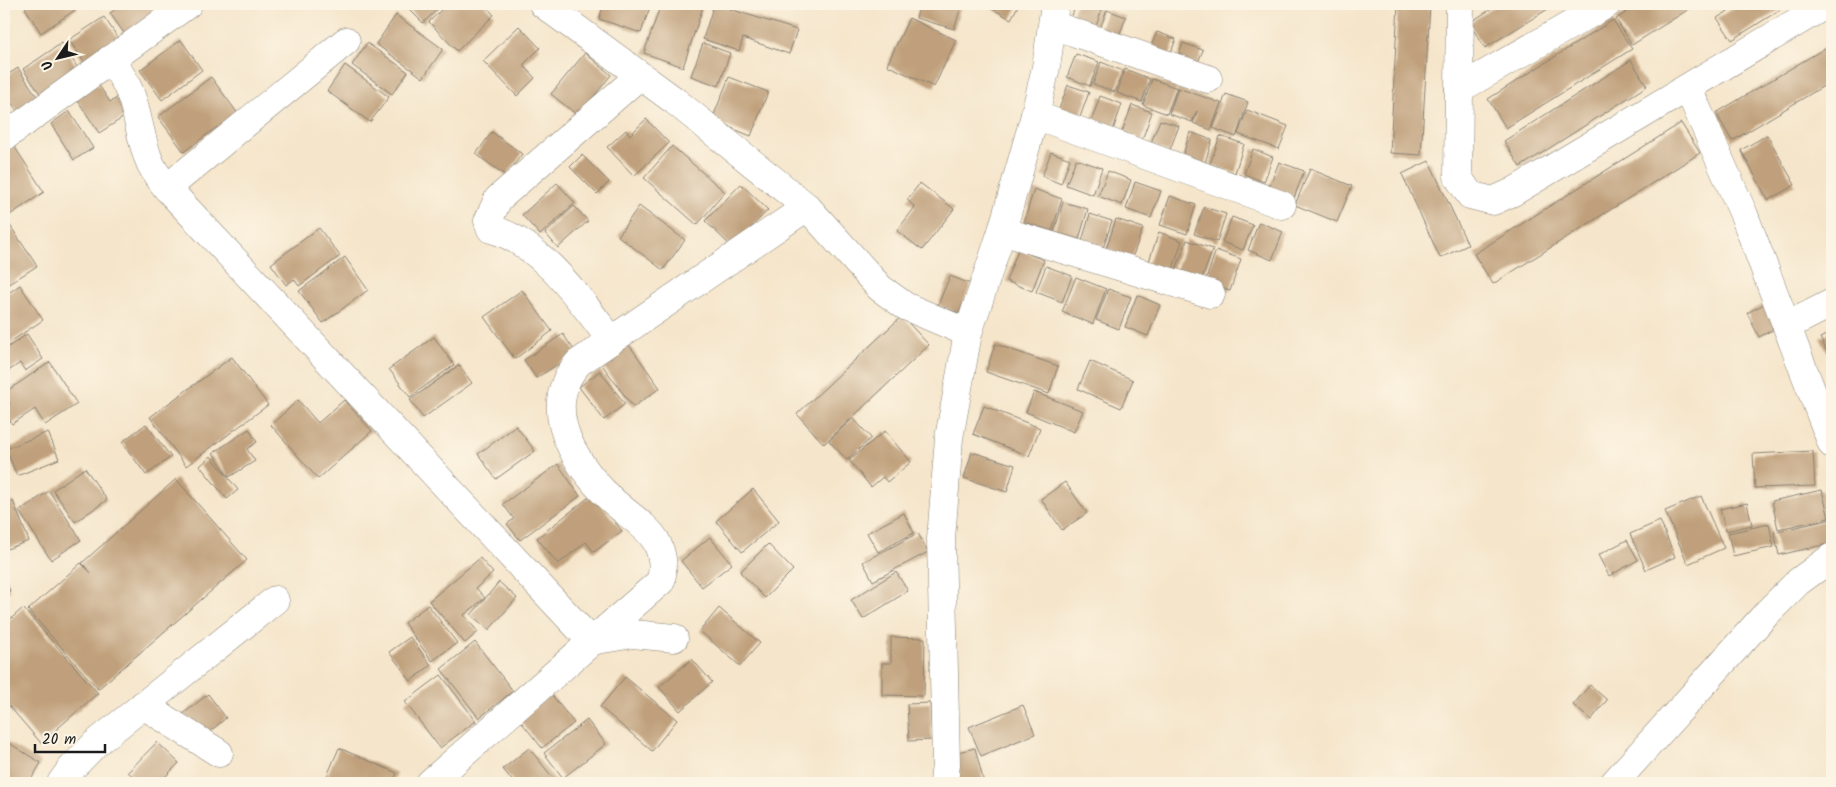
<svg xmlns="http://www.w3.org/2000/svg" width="1836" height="787" font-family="Kalam,sans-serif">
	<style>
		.building { fill: #c0a07c }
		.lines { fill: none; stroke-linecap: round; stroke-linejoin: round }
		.minor-casing { stroke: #888073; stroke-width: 29 }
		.minor { stroke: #fff; stroke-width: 28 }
	</style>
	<rect width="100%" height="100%" fill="#fcf5e5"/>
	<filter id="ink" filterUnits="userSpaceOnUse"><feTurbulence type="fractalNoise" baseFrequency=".02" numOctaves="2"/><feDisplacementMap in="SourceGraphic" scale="10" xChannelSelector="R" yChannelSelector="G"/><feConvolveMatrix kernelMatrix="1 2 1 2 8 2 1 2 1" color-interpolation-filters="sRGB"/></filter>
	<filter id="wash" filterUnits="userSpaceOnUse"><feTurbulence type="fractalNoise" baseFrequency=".0096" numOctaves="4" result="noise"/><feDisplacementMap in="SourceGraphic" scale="20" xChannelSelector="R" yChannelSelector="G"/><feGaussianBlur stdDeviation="1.12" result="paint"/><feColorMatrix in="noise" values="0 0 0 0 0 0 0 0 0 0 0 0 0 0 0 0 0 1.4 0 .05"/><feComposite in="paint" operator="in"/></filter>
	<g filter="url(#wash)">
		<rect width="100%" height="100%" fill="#f5e5ca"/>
		<g id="blocks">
			<!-- building -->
			<g class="building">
				<polygon points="31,4 75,4 78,8 41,33 25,8"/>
				<polygon points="123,4 162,4 168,12 128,39 110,13"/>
				<polygon points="404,4 443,4 423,23"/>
				<polygon points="447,4 484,4 494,15 457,51 429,22"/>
				<polygon points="604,4 651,4 641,33 599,19"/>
				<polygon points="661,4 704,4 683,67 644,53"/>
				<polygon points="714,4 797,30 789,54 743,38 739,51 703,39"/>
				<polygon points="920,4 962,4 954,29 916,18"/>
				<polygon points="983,4 1019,4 1011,19"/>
				<polygon points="1076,4 1089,4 1102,9 1094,32 1070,22"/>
				<polygon points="1398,4 1430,4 1421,155 1390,153"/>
				<polygon points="1499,4 1556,4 1485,48 1469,23"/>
				<polygon points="1639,4 1697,4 1632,45 1616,19"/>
				<polygon points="1740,4 1789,4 1732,40 1717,18"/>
				<polygon points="1107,10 1126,17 1117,41 1098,34"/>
				<polygon points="396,15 443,49 423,78 376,44"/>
				<polygon points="104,17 123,45 88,68 69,40"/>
				<polygon points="909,18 956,40 934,87 887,65"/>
				<polygon points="1613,20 1632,49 1506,128 1488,99"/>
				<polygon points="519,26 540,48 523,65 535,78 517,96 483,61"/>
				<polygon points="1157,32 1176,39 1168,60 1148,53"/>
				<polygon points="181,40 202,70 162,100 140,70"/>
				<polygon points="62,43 81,73 43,98 23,69"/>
				<polygon points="367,43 408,72 392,94 352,65"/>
				<polygon points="703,43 730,53 719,86 691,76"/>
				<polygon points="1183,43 1203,50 1195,70 1176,63"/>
				<polygon points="1832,44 1832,81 1732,141 1716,113"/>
				<polygon points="585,53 611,75 578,116 551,94"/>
				<polygon points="1076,54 1099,62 1090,86 1067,77"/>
				<polygon points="1631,60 1647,86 1520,167 1504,141"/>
				<polygon points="1101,62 1123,71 1115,92 1093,84"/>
				<polygon points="345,65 389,97 370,122 327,91"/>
				<polygon points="18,68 40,101 19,114 4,91 4,77"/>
				<polygon points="1125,69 1150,79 1142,102 1117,93"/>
				<polygon points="211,77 244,122 224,137 217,127 184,152 158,117"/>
				<polygon points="729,77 768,92 751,136 712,120"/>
				<polygon points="1152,79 1177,88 1167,114 1143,105"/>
				<polygon points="98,84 110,102 121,96 132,112 99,133 76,98"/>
				<polygon points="1068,85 1089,92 1079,120 1058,112"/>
				<polygon points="1178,88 1221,103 1211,130 1193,123 1197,111 1192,122 1169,114"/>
				<polygon points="1226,94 1248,102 1236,137 1213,128"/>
				<polygon points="1100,96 1122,104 1113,130 1091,122"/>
				<polygon points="1132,105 1152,112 1142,140 1122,132"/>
				<polygon points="1247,110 1288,126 1279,149 1238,134"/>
				<polygon points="69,111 93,148 74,160 51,124"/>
				<polygon points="646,119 669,143 634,176 607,147 626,130 630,135"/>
				<polygon points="1160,120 1179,126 1169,152 1150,145"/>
				<polygon points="1681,123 1700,153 1493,284 1474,254"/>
				<polygon points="492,132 522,154 506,176 476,154"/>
				<polygon points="1190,132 1212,140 1204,166 1182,158"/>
				<polygon points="1767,135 1795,185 1768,200 1741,150"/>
				<polygon points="1220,136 1244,144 1235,173 1210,164"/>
				<polygon points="14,146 44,192 4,219 4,152"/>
				<polygon points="672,146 725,192 697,225 644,178"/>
				<polygon points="1253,149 1273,157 1264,182 1244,174"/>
				<polygon points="1051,152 1070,159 1061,184 1042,176"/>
				<polygon points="582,155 609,182 597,194 570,167"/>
				<polygon points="1076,159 1102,168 1093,195 1066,185"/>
				<polygon points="1429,161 1468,245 1440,258 1402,174"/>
				<polygon points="1279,162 1304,171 1294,198 1269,188"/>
				<polygon points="1310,169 1352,186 1337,222 1295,205"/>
				<polygon points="1108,171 1131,180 1122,205 1098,196"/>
				<polygon points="1135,182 1161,191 1151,218 1126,209"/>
				<polygon points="557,183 575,203 540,235 522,215"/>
				<polygon points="920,183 954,209 922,250 897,231 915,207 907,200"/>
				<polygon points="741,184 768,210 732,247 705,221"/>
				<polygon points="1034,189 1062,199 1052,231 1024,222"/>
				<polygon points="1170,196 1196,205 1187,234 1160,225"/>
				<polygon points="1063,202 1088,209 1079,239 1054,232"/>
				<polygon points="574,206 588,221 558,248 545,233"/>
				<polygon points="639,206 685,240 663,270 618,236"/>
				<polygon points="1204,207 1226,214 1217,242 1194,234"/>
				<polygon points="1090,214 1112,221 1103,248 1082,241"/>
				<polygon points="1232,217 1253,225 1243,250 1222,242"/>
				<polygon points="1116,219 1143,228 1132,258 1106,249"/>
				<polygon points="7,221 37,266 4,287 4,224"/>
				<polygon points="1259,222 1283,232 1272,260 1248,250"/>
				<polygon points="319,228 340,256 299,286 294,279 286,285 271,264"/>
				<polygon points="1159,232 1182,241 1172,272 1148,264"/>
				<polygon points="1187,240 1213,249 1200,284 1174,275"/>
				<polygon points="1018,250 1044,260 1032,291 1006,281"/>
				<polygon points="1216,250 1241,259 1230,291 1205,282"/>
				<polygon points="345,257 368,290 323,323 299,291"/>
				<polygon points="1046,266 1072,276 1062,302 1036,292"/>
				<polygon points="950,276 971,284 959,313 938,305"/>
				<polygon points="1076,277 1106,289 1093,324 1062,312"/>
				<polygon points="20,285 43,320 4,346 4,296"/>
				<polygon points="1108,289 1131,297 1119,329 1096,320"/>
				<polygon points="522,290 552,331 515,359 484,317"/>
				<polygon points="1137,295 1160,305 1148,336 1125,327"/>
				<polygon points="1766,303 1778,327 1759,337 1747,313"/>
				<polygon points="902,316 929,345 824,444 797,414"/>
				<polygon points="1832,332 1832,361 1820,338"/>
				<polygon points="27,334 43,359 25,371 20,363 4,374 4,350"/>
				<polygon points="563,334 576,353 536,378 524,360"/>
				<polygon points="434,337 454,365 410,397 389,369"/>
				<polygon points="627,342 660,388 633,407 600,362"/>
				<polygon points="995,344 1058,366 1049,394 986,372"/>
				<polygon points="232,357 268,405 186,466 150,417"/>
				<polygon points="1090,361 1133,380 1121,408 1078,389"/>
				<polygon points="50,362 77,404 45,425 35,409 12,424 4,412 4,407 10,404 4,393"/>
				<polygon points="459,365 472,383 423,418 410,400"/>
				<polygon points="600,371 625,404 604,420 579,387"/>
				<polygon points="1034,392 1083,411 1074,432 1026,412"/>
				<polygon points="298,400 318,423 344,400 372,431 318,479 271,425"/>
				<polygon points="984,406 1040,428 1029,456 973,434"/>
				<polygon points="853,418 871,438 847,460 829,441"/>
				<polygon points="146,424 171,457 146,475 122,442"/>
				<polygon points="516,426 535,451 496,479 478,454"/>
				<polygon points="249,429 257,442 247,449 255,461 229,477 213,453"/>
				<polygon points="885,431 911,462 887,482 883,477 871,487 849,460"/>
				<polygon points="48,432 59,459 17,476 6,449"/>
				<polygon points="1813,451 1815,486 1755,488 1753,454"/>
				<polygon points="972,452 1015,465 1007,492 964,478"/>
				<polygon points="211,456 238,490 227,499 200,466"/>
				<polygon points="558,464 580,496 520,540 507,524 514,519 503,504"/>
				<polygon points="85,468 107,500 75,522 53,490"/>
				<polygon points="176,479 247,560 98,689 28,610 81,563 91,573 82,563"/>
				<polygon points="1065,482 1087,513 1062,530 1041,499"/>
				<polygon points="753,489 779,521 742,552 716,521"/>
				<polygon points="1822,490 1829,518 1778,529 1772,501"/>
				<polygon points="49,491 81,540 51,560 19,511"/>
				<polygon points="593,494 622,531 594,552 586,542 558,564 537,538"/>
				<polygon points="1701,496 1724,548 1688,564 1665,511"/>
				<polygon points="13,501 29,541 4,550 4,505"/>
				<polygon points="1747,503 1752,525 1726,531 1720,509"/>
				<polygon points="904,513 914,533 878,552 867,533"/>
				<polygon points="1832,519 1832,543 1779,555 1774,532"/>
				<polygon points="1660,521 1675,557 1646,570 1630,534"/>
				<polygon points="1769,524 1774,547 1733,556 1728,533"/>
				<polygon points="918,533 928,552 873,581 863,562"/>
				<polygon points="710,537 732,564 702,587 681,561"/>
				<polygon points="1627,540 1638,560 1609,576 1598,555"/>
				<polygon points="768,544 793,570 765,598 740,572"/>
				<polygon points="480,558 493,573 476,588 485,598 464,615 478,632 465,643 429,601"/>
				<polygon points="896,572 908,591 863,619 851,600"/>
				<polygon points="4,576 10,591 4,593"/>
				<polygon points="499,582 517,598 489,630 471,615"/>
				<polygon points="428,605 457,643 432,661 404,623"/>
				<polygon points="23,608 98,693 41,743 4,700 4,625"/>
				<polygon points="719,608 760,643 740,666 700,631"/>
				<polygon points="410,637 431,665 411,681 389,652"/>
				<polygon points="891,637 925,638 924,696 882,695 882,663 891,663"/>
				<polygon points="475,642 513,691 479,718 441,669"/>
				<polygon points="692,659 712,682 680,711 659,687"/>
				<polygon points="441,675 476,721 440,748 405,702"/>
				<polygon points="625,677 677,720 652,751 600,707"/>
				<polygon points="1590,685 1607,700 1591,720 1573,705"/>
				<polygon points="208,694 226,718 202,738 183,714"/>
				<polygon points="551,694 574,723 542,748 519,719"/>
				<polygon points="930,703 932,740 909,741 907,704"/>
				<polygon points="1023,705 1035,734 981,756 969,727"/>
				<polygon points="587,720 606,744 563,778 544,753"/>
				<polygon points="4,740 41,763 29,783 4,783"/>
				<polygon points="157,742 179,763 159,783 140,783 128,772"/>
				<polygon points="339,748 397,773 393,783 324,783"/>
				<polygon points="529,748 557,783 514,783 503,769"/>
				<polygon points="975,748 984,783 960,783 953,753"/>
			</g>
		</g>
	</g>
	<g filter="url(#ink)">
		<use href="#blocks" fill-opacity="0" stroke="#888073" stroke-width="1"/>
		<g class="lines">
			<defs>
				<g id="minor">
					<polyline points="543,4 675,101 807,207 880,288 905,306 968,333"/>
					<polyline points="1460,4 1458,177 1470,195 1493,201 1513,192 1827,4"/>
					<polyline points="1053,25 1208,79"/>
					<path d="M109 60C137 89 135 119 147 155 151 168 159 178 167 188L591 641 633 634 674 638"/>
					<polyline points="1688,88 1744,215 1832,444"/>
					<polyline points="1459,89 1607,4"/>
					<polyline points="1035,115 1282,205"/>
					<polyline points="4,137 188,4"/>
					<polyline points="167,188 346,41"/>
					<polyline points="1002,231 1211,294"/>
					<polyline points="1787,326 1832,303"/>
					<path d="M611 340C581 301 541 242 491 229L488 221 498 199 638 77"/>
					<polyline points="143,705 219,753"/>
					<polyline points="61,783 71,769 95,744 275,600"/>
					<path d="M430 783 661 581C664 566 663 555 656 541 647 526 627 514 614 502 584 475 547 425 566 382 568 375 574 369 578 363L807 207"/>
					<polyline points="944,783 946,764 941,539 949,438 968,333 1002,231 1035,115 1046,67 1055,4"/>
					<polyline points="1614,783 1768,612 1798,582 1832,557"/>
				</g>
			</defs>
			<!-- minor casing -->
			<use href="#minor" class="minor-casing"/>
			<!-- minor -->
			<use href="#minor" class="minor"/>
		</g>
	</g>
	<!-- margin -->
	<rect width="1836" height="787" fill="none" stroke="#fcf5e5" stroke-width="20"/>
	<!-- north arrow -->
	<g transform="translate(58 58) rotate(235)" stroke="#fcf5e5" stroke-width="4" paint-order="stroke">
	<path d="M0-4L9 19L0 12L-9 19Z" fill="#1c1c1c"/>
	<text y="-8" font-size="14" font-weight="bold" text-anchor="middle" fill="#1c1c1c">U</text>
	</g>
	<!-- scale -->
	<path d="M35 744v8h70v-8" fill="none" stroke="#1c1c1c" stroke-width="2.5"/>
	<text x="42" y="744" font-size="15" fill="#1c1c1c" stroke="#fcf5e5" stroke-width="4" paint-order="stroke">20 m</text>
</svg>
